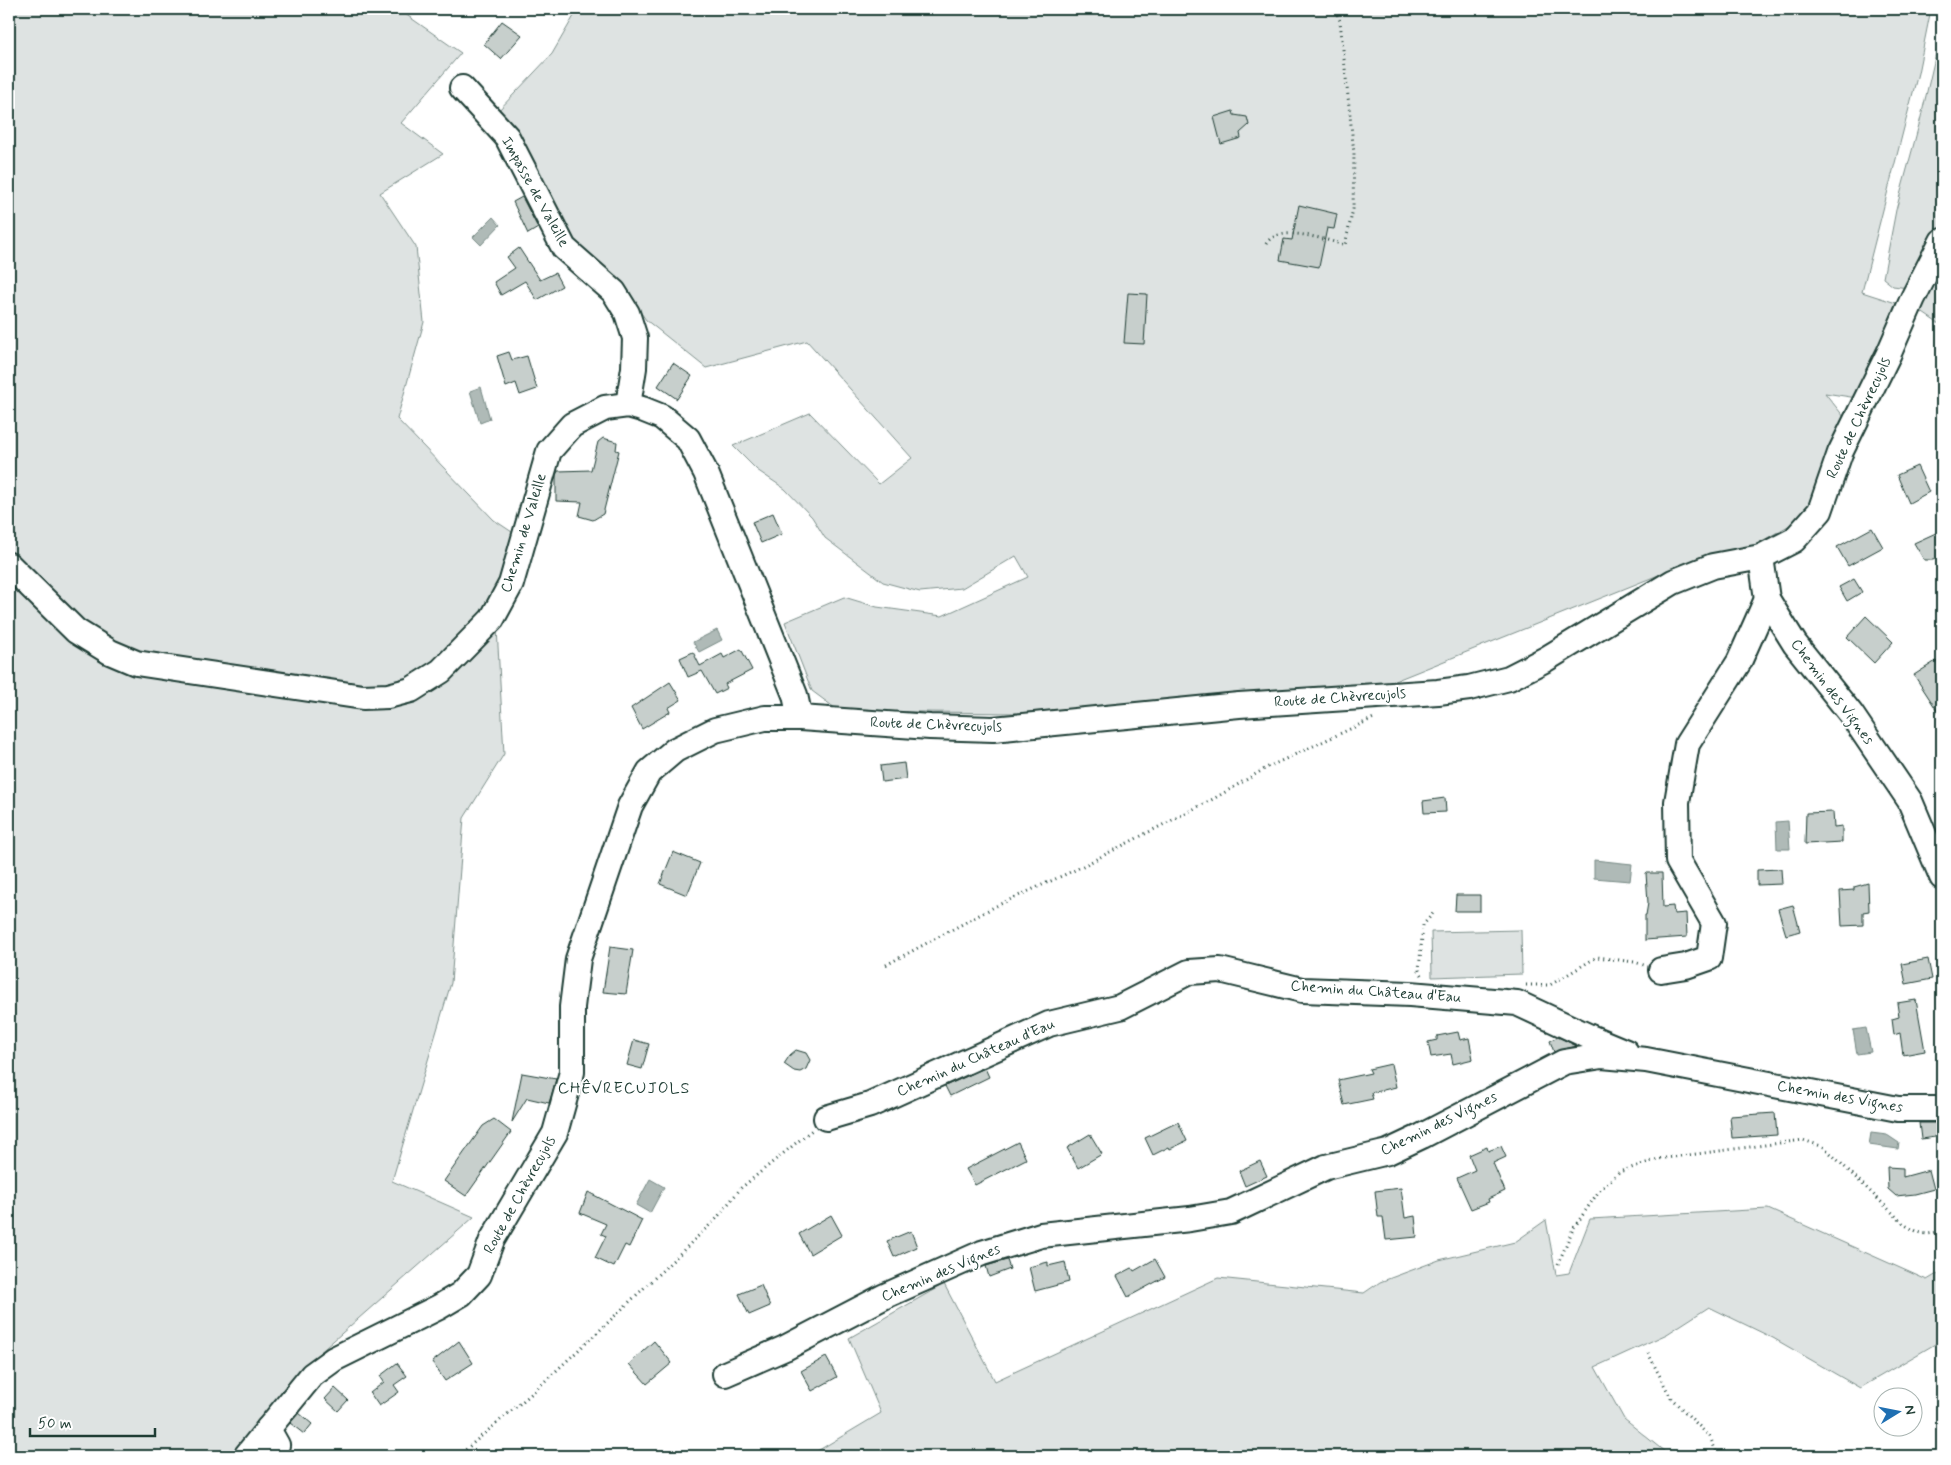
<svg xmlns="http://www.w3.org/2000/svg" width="1951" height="1465" font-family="Mynerve,sans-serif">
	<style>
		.green { fill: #dee3e2; stroke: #7e908b }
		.water { fill: #afbab7; stroke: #758883 }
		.building { fill: #c7cfcc; stroke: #1f3d34 }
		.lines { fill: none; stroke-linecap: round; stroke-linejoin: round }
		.minor-casing { stroke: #1f3d34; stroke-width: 28 }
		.path { stroke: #1f3d34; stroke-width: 3; stroke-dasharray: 1 4; stroke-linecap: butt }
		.minor { stroke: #fff; stroke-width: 24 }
		.labels { text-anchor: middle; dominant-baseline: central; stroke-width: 4; stroke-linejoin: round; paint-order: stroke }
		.street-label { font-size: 15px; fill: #1f3d34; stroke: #fff }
		.neighbourhood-label { font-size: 16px; letter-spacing: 1px; fill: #1f3d34; stroke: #fff }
	</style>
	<rect width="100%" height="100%" fill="#fff"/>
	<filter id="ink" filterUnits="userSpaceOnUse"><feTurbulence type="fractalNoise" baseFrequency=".02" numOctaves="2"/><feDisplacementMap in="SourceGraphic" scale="10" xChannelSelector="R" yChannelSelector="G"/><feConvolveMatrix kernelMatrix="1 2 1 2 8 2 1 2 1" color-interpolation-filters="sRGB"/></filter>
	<g filter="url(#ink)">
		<!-- green -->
		<g class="green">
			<polygon points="9,9 398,9 461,53 401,123 443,154 380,193 416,247 424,322 397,419 494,520 515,534 495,592 504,754 464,818 451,983 392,1181 474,1217 300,1370 234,1456 9,1456"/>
			<polygon points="578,9 1931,9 1918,73 1862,292 1896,303 1857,398 1825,393 1848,422 1809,514 1750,548 1671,570 1377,688 1013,713 839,711 812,691 785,622 844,597 877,607 942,616 1028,577 1016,556 962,588 920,592 883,582 825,538 812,517 785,489 757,470 733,446 810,413 879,484 912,458 807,341 706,368 646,320 623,287 573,243 497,112 552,54"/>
			<polygon points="1937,49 1942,51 1942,225 1908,288 1893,286 1883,278 1896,210 1920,121"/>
			<polygon points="1942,257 1942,326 1917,309"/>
			<polygon points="1521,930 1522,974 1432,977 1431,932"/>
			<polygon points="1768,1209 1927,1280 1942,1271 1942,1340 1860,1388 1773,1338 1709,1307 1667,1334 1595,1367 1624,1419 1670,1456 809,1456 881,1413 849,1338 944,1284 995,1381 1218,1278 1364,1293 1380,1282 1439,1260 1515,1242 1546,1220 1556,1275 1569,1273 1590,1219"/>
		</g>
		<!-- water -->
		<g class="water">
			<polygon points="493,217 500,225 481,245 473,237"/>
			<polygon points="481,387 490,419 480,423 470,391"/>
			<polygon points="717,630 722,640 699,652 693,642"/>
			<polygon points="1788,821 1790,849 1777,849 1776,822"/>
			<polygon points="1594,860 1632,864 1630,881 1594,878"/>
			<polygon points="1866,1028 1871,1052 1857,1054 1853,1030"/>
			<polygon points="1871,1133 1887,1135 1899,1143 1898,1149 1869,1145"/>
			<polygon points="650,1179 664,1187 650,1213 636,1205"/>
		</g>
		<!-- building -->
		<g class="building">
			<polygon points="502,21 522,35 501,59 484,44"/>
			<polygon points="1233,111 1234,115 1247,117 1249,125 1240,133 1241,138 1221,144 1214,117"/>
			<polygon points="522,197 538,228 528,234 513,202"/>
			<polygon points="1299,205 1337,214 1334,229 1327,228 1319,267 1280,260 1284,239 1292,240"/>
			<polygon points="519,248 540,280 555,273 562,286 537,300 525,281 501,295 494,282 515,268 507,257"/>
			<polygon points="1128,293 1147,294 1144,344 1124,343"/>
			<polygon points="509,352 512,360 527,356 537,389 520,395 516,383 506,387 497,356"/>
			<polygon points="673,363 692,376 677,399 658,386"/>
			<polygon points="603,438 617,442 616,450 619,451 603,514 593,520 579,516 582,502 556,501 556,475 558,471 591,470 598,442"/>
			<polygon points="1917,466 1929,492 1909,503 1897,475"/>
			<polygon points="773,513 782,534 761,543 752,522"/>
			<polygon points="1872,528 1883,547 1848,566 1837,547"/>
			<polygon points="1938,532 1942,542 1942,556 1933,560 1924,560 1914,543"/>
			<polygon points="1854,579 1862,592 1847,601 1839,587"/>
			<polygon points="1866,616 1893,642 1874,663 1847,637"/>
			<polygon points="741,649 752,670 725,684 727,688 715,694 702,671 688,677 680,658 693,652 700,666 722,654 724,658"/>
			<polygon points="1936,661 1942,670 1942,718 1914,675"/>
			<polygon points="670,682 681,700 668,708 670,712 642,729 631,708"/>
			<polygon points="904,763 906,779 882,782 880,766"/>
			<polygon points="1445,798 1446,812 1424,813 1423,801"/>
			<polygon points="1833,812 1834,827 1842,826 1842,842 1805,844 1806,813"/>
			<polygon points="673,852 700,863 687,895 660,884"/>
			<polygon points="1781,869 1782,884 1757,885 1757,870"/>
			<polygon points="1646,873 1662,873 1663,907 1673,906 1674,914 1686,913 1687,937 1645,940 1645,915 1646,915 1648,903"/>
			<polygon points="1868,883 1869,911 1863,912 1863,925 1842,926 1840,891 1854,890 1854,887"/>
			<polygon points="1456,895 1480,895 1480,911 1455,911"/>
			<polygon points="1793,905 1800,931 1786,935 1778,909"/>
			<polygon points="610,947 633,950 626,994 603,992"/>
			<polygon points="1928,959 1932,979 1906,984 1902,964"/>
			<polygon points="1916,1000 1925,1051 1903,1055 1900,1033 1894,1035 1892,1019 1899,1017 1897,1003"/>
			<polygon points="1458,1032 1460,1040 1469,1038 1473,1059 1453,1064 1451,1054 1431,1057 1428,1042 1437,1040 1437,1036"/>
			<polygon points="1558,1037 1577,1046 1554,1052 1550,1041"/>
			<polygon points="634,1040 649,1044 642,1069 627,1065"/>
			<polygon points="796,1050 806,1053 810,1060 806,1069 800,1072 794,1071 784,1064 790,1055"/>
			<polygon points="1391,1064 1396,1087 1371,1093 1373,1099 1344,1105 1338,1080 1371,1073 1369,1069"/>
			<polygon points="985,1068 989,1077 950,1096 945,1086"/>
			<polygon points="522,1073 556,1079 549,1103 527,1098 512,1122"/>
			<polygon points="1775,1113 1777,1135 1732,1138 1730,1116"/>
			<polygon points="494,1119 511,1132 466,1196 444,1181 483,1126"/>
			<polygon points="1178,1122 1187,1141 1170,1149 1169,1147 1153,1155 1145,1138"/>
			<polygon points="1919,1123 1942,1123 1942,1136 1921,1139"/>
			<polygon points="1090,1134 1102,1154 1078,1168 1067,1148"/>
			<polygon points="1018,1142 1026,1159 975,1185 966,1169"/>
			<polygon points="1501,1146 1506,1157 1493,1163 1505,1191 1488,1199 1489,1202 1471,1209 1457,1178 1475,1170 1469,1155 1487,1147 1488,1151"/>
			<polygon points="1260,1161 1267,1176 1245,1186 1239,1171"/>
			<polygon points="1887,1167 1903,1168 1903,1177 1929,1170 1934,1189 1915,1194 1896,1196 1888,1189"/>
			<polygon points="1401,1188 1405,1218 1415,1216 1417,1237 1386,1240 1383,1217 1378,1217 1375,1191"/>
			<polygon points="588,1192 642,1220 629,1247 625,1245 614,1267 595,1258 606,1236 601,1234 606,1224 580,1213"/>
			<polygon points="831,1215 842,1235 810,1254 799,1234"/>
			<polygon points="911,1231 917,1247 894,1257 887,1241"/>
			<polygon points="1155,1259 1165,1277 1128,1297 1117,1276 1132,1268 1134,1271"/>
			<polygon points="1007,1260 1010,1269 989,1277 986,1266"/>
			<polygon points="1048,1262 1048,1266 1065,1262 1069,1282 1035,1291 1029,1267"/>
			<polygon points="761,1285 770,1306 749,1315 739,1294"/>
			<polygon points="459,1341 473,1363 445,1381 432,1362"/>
			<polygon points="654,1341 672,1363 647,1384 629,1364"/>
			<polygon points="826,1357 837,1377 812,1391 801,1371"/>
			<polygon points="397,1363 407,1376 394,1385 399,1392 379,1406 370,1393 384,1382 380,1376"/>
			<polygon points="335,1388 348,1400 338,1411 325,1399"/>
			<polygon points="299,1413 312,1424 304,1434 290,1423"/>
		</g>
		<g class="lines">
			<defs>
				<g id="minor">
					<polyline points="462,88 507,137 564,248 614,292 627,313 635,338 634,368 628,405"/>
					<polyline points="1761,557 1767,599 1795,644 1851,714 1910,801 1942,877"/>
					<polyline points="9,565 76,631 110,652 136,663 363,697 388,696 411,690 441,671 492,619 511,584 549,451 572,425 605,408 628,405 642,409 662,417 688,439 706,473 767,625 795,695 800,718"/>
					<polyline points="1661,970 1686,966 1709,958 1714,923 1678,861 1677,802 1687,744 1739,662 1767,599"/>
					<polyline points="826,1118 870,1105 1049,1024 1120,1007 1189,972 1220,970 1302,990 1410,994 1517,1003 1590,1037 1626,1052"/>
					<polyline points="725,1374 785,1348 885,1296 982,1253 1041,1235 1190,1219 1231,1212 1326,1167 1388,1152 1422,1136 1564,1062 1602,1056 1646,1060 1898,1109 1942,1109"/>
					<polyline points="268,1429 277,1445 271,1456"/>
					<polyline points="246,1456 312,1375 334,1359 439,1307 461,1294 479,1275 492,1240 555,1133 572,1072 572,1007 578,959 630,806 649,772 675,750 715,730 765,718 800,718 930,727 993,729 1239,705 1438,692 1469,688 1509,678 1546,659 1673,582 1713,566 1761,557 1794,540 1820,511 1840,453 1889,353 1913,298 1942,241"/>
				</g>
			</defs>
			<!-- minor casing -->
			<use href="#minor" class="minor-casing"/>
			<!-- path -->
			<g class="path">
				<path d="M1266 244C1278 223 1326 240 1345 245L1353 209 1354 153 1340 21 1335 9"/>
				<polyline points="886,965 996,906 1075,870 1215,798 1268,767 1376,717"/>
				<polyline points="1422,975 1419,970 1423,925 1435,911"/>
				<polyline points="1526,985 1550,985 1597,957 1634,962 1644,965"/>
				<path d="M1558 1264 1573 1229 1599 1191 1619 1172 1658 1159 1803 1140 1824 1147 1905 1225C1919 1233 1927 1238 1942 1229"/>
				<polyline points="1648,1353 1671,1398 1710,1437 1718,1456"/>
				<polyline points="458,1456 530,1395 598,1332 716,1219 741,1188 812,1130"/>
			</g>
			<!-- minor -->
			<use href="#minor" class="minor"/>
		</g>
	</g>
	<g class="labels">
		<!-- street labels -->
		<g class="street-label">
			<text transform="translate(535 192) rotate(61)">Impasse de Valeille</text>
			<text transform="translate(1859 418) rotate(-65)">Route de Chèvrecujols</text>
			<text transform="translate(524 533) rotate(-73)">Chemin de Valeille</text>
			<text transform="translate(1832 692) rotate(53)">Chemin des Vignes</text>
			<text transform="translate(1340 698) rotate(-4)">Route de Chèvrecujols</text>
			<text transform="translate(936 725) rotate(2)">Route de Chèvrecujols</text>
			<text transform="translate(1376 992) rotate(4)">Chemin du Château d'Eau</text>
			<text transform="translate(976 1058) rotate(-24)">Chemin du Château d'Eau</text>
			<text transform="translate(1840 1097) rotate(10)">Chemin des Vignes</text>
			<text transform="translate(1439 1124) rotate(-26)">Chemin des Vignes</text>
			<text transform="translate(520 1195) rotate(-61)">Route de Chèvrecujols</text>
			<text transform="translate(941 1273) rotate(-23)">Chemin des Vignes</text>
		</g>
		<!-- neighbourhood labels -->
		<g class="neighbourhood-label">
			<text x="624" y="1088">CHÊVRECUJOLS</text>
		</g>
	</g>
	<!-- margin -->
	<rect width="1951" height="1465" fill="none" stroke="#fff" stroke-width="30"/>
	<rect x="15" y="15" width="1921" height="1435" fill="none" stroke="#1f3d34" stroke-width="2" filter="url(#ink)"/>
	<!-- north arrow -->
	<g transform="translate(1898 1412) rotate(80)"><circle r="24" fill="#ffffff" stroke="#a5b1ae"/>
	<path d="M0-4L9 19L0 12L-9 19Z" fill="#1f6fb2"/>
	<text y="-8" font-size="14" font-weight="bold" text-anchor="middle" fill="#1f3d34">N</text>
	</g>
	<!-- scale -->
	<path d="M30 1428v8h125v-8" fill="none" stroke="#1f3d34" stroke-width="2.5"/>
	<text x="38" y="1428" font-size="15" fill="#1f3d34" stroke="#ffffff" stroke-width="4" paint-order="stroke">50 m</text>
</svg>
